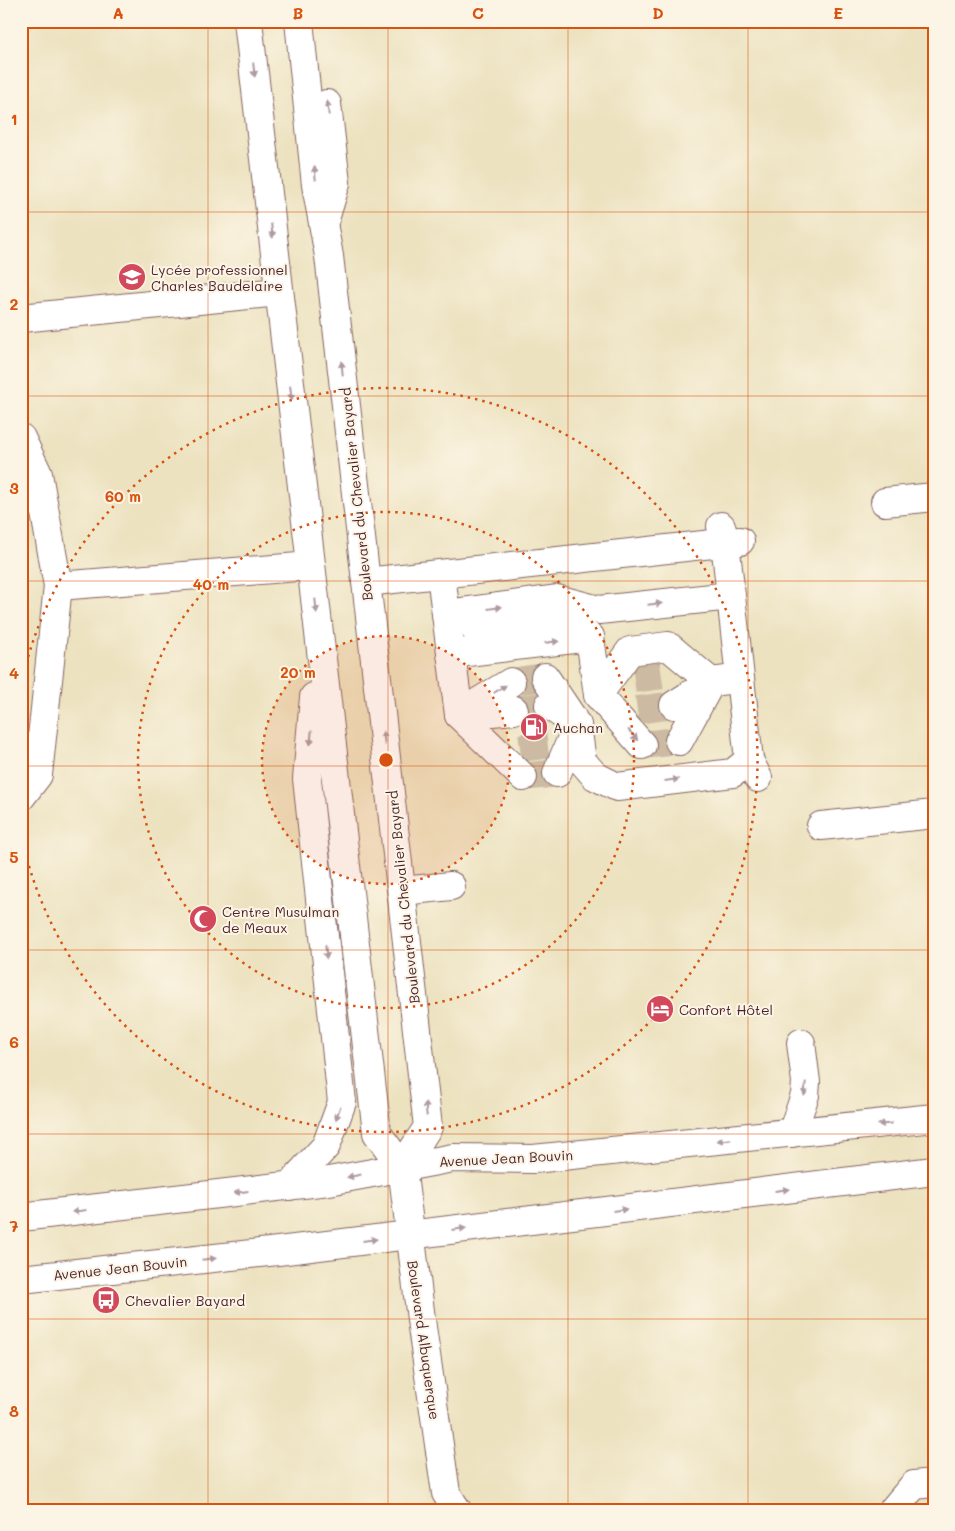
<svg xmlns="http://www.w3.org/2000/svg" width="955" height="1531" font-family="Mali,sans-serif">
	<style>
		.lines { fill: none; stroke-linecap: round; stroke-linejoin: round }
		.minor-tunnel { stroke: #ccbba2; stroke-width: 28; stroke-dasharray: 28 14; stroke-linecap: butt }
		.minor-casing { stroke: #83635f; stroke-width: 30 }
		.minor { stroke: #fff; stroke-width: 28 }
		.oneway { fill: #ae9aa0 }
		.grid { fill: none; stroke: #d8530f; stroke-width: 1; stroke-opacity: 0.55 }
		.ring { fill: none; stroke: #d8530f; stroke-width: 2.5; stroke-dasharray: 2.5 5 }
		.labels { text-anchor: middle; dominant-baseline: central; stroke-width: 4; stroke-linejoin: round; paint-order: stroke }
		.poi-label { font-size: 14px; fill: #4a1f2b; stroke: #fcf5e5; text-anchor: start }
		.street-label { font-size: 14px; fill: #4a1f2b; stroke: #fcf5e5 }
		.centre { fill: #d8530f; stroke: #fcf5e5; stroke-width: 2.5 }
		.ring-label { font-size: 15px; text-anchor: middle; font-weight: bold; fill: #d8530f; stroke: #fcf5e5; stroke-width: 4; stroke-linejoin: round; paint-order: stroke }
		.neatline { fill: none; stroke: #d8530f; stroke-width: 2 }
		.grid-label { font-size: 16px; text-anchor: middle; font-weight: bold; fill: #d8530f }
	</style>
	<rect width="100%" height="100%" fill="#fcf5e5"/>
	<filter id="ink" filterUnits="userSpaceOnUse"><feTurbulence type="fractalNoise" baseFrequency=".02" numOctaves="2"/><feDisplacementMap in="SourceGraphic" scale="10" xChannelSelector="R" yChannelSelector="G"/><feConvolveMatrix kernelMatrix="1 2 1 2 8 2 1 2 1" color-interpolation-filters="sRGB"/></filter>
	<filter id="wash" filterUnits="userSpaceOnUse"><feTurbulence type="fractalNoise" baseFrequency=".0096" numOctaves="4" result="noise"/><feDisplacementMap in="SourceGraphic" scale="20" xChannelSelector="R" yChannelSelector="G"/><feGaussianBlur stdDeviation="1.12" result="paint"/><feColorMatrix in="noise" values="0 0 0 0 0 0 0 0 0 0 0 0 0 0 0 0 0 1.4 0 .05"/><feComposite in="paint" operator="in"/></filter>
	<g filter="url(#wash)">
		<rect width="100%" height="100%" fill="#ece2c0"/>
	</g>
	<g filter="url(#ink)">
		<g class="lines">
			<!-- minor-tunnel -->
			<g class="minor-tunnel">
				<polyline points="634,679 671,674"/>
				<polyline points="511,682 545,677"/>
				<polyline points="514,710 549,705"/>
				<polyline points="637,710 674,705"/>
				<polyline points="642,745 679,741"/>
				<polyline points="520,748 553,744"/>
				<polyline points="523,777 557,773"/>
			</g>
			<defs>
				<g id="minor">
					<polyline points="248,21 377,1133 402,1167 422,1327 446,1493 457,1510"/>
					<polyline points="299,21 316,185 329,256 428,1127 402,1167"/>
					<polyline points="325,219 336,183 327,104"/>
					<polyline points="21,318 279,292"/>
					<polyline points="21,438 38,474 58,586 38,775 21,797"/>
					<polyline points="885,502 934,497"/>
					<polyline points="721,526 725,542 731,596 749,760 758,778"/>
					<polyline points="441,575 459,715 514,710"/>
					<polyline points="366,582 740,541"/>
					<polyline points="58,586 311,566"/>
					<polyline points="446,614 557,599 599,610 731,596"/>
					<polyline points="475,629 563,619 590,637 598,695 642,745"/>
					<polyline points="451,654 590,637"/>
					<polyline points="545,677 572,717"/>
					<polyline points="598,695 630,651 668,646 711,682"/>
					<polyline points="549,705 577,725 582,761 595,776 617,787 733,773 749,760"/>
					<polyline points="674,705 709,683"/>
					<polyline points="462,712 511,682"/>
					<polyline points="459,715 523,777"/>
					<polyline points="679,741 711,682 727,680"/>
					<polyline points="557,773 577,726"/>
					<polyline points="821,826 934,814"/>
					<polyline points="402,891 451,886"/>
					<polyline points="792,1133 805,1095 806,1082 801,1043"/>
					<polyline points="289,1186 326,1146 342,1102 307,779 314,697"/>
					<polyline points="21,1217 329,1181 453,1158 533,1159 934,1118"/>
					<polyline points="21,1279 278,1251 934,1171"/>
					<polyline points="893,1510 914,1485 934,1483"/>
				</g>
			</defs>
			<!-- minor casing -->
			<use href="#minor" class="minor-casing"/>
			<!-- minor -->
			<use href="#minor" class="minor"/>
		</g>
		<!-- one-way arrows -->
		<defs><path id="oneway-solid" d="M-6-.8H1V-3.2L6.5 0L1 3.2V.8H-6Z" transform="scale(1.25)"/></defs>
		<g class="oneway">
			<use href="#oneway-solid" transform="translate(254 70) rotate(83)"/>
			<use href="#oneway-solid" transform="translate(328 108) rotate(-96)"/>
			<use href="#oneway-solid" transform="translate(315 173) rotate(-96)"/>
			<use href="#oneway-solid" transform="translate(272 231) rotate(83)"/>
			<use href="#oneway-solid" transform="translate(342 368) rotate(-96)"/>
			<use href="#oneway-solid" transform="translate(291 393) rotate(83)"/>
			<use href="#oneway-solid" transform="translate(655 604) rotate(-6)"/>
			<use href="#oneway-solid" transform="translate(316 606) rotate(84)"/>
			<use href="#oneway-solid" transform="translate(495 608) rotate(-8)"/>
			<use href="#oneway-solid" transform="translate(552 642) rotate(-7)"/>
			<use href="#oneway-solid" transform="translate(500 689) rotate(-32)"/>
			<use href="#oneway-solid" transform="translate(633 735) rotate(49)"/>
			<use href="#oneway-solid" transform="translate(311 738) rotate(95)"/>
			<use href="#oneway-solid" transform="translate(384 738) rotate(-97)"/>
			<use href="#oneway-solid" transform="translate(672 780) rotate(-7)"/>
			<use href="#oneway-solid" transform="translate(326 952) rotate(84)"/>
			<use href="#oneway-solid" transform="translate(805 1089) rotate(96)"/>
			<use href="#oneway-solid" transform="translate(426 1109) rotate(-96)"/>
			<use href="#oneway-solid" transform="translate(338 1113) rotate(110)"/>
			<use href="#oneway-solid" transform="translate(885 1124) rotate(174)"/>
			<use href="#oneway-solid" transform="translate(724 1140) rotate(174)"/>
			<use href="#oneway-solid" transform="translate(354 1176) rotate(169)"/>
			<use href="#oneway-solid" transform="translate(782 1190) rotate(-7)"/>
			<use href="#oneway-solid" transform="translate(241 1192) rotate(173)"/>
			<use href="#oneway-solid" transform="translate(620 1210) rotate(-7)"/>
			<use href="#oneway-solid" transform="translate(79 1211) rotate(173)"/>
			<use href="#oneway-solid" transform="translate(459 1229) rotate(-7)"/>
			<use href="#oneway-solid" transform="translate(370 1240) rotate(-7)"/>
			<use href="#oneway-solid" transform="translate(209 1259) rotate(-6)"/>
		</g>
	</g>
	<!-- grid -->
	<path class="grid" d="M208 21V1510M388 21V1510M568 21V1510M748 21V1510M21 212H934M21 396H934M21 581H934M21 766H934M21 950H934M21 1134H934M21 1319H934"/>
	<!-- distance rings -->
	<circle cx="386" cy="760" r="124" fill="#d8530f" fill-opacity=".12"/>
	<g class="ring">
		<circle cx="386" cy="760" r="124"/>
		<circle cx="386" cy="760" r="248"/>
		<path d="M21 686A372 372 0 1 1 21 834"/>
	</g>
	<!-- icons -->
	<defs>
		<symbol id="school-disc" viewBox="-11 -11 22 22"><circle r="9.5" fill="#d1495b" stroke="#fcf5e5"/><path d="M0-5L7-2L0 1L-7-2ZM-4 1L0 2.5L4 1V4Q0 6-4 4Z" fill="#fff"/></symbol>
		<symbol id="fuel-disc" viewBox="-11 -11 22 22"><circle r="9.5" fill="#d1495b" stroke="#fcf5e5"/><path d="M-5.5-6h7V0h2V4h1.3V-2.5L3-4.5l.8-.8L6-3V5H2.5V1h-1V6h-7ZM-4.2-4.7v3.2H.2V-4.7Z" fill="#fff"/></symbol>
		<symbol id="mosque-disc" viewBox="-11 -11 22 22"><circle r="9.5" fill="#d1495b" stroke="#fcf5e5"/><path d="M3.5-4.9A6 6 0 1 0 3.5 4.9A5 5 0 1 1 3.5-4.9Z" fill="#fff"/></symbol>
		<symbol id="hotel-disc" viewBox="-11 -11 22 22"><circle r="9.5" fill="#d1495b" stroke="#fcf5e5"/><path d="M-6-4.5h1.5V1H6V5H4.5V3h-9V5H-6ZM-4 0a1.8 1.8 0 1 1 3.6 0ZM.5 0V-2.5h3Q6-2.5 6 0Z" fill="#fff"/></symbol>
		<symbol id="bus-disc" viewBox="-11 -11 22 22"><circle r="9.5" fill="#d1495b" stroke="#fcf5e5"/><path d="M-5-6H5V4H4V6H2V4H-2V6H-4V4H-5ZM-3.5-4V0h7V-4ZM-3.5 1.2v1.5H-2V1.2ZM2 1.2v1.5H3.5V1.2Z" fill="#fff"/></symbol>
	</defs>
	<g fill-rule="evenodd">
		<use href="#school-disc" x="116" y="261" width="32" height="32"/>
		<use href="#fuel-disc" x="518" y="711" width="32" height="32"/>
		<use href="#mosque-disc" x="187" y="903" width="32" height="32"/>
		<use href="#hotel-disc" x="644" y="993" width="32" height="32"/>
		<use href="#bus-disc" x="90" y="1284" width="32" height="32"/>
	</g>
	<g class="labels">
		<!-- poi labels -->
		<g class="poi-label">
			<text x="151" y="269">Lycée professionnel<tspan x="151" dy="16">Charles Baudelaire</tspan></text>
			<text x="553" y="727">Auchan</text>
			<text x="222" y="911">Centre Musulman<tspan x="222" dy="16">de Meaux</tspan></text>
			<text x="679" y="1009">Confort Hôtel</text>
			<text x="125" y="1300">Chevalier Bayard</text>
		</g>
		<!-- street labels -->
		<g class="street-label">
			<text transform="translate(356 494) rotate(-96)">Boulevard du Chevalier Bayard</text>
			<text transform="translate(403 897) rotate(-96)">Boulevard du Chevalier Bayard</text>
			<text transform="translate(506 1158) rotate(-3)">Avenue Jean Bouvin</text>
			<text transform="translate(120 1268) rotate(-6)">Avenue Jean Bouvin</text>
			<text transform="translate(424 1340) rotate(82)">Boulevard Albuquerque</text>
		</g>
	</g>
	<circle cx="386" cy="760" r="8" class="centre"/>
	<g class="ring-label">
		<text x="123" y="502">60 m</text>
		<text x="211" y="590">40 m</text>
		<text x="298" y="678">20 m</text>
	</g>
	<!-- margin -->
	<rect width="955" height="1531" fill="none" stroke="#fcf5e5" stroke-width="55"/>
	<rect x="28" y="28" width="900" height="1476" class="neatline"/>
	<g class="grid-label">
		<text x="118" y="19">A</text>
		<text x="298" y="19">B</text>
		<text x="478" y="19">C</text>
		<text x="658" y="19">D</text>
		<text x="838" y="19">E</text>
		<text x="14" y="125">1</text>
		<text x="14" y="310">2</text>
		<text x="14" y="494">3</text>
		<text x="14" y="679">4</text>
		<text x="14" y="863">5</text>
		<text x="14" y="1048">6</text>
		<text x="14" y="1232">7</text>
		<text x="14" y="1417">8</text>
	</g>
</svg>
